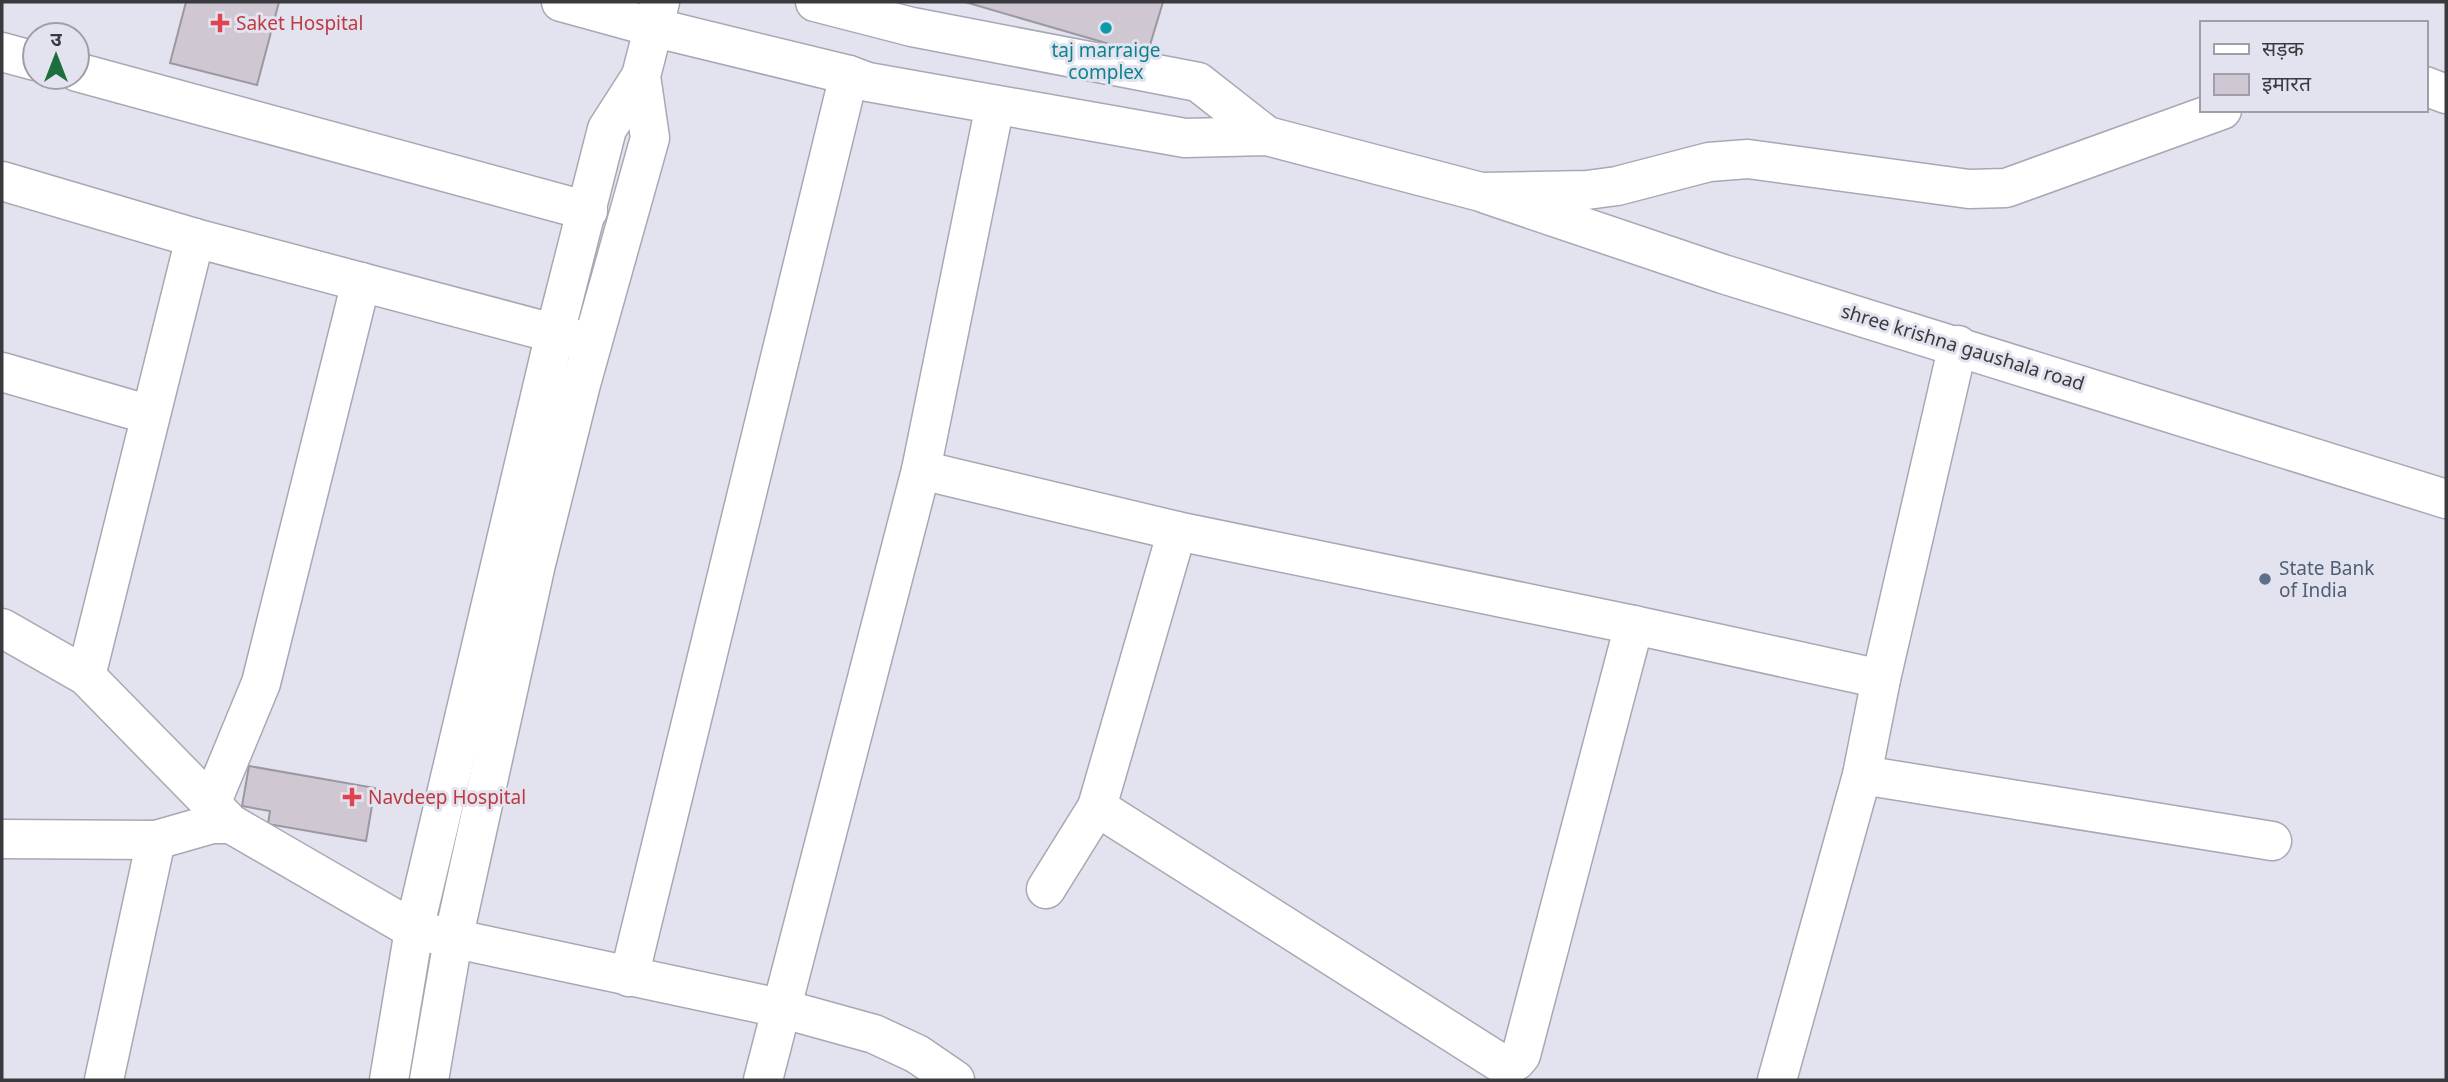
<svg xmlns="http://www.w3.org/2000/svg" width="2448" height="1082" font-family="'Noto Sans','Noto Sans Devanagari',sans-serif">
	<style>
		.building { fill: #cfc7d2; stroke: #9d97a1; stroke-width: 2 }
		.lines { fill: none; stroke-linecap: round; stroke-linejoin: round }
		.street-casing { stroke: #a7a8b4; stroke-width: 41 }
		.secondary-casing { stroke: #a7a8b4; stroke-width: 41 }
		.street { stroke: #fff; stroke-width: 38 }
		.secondary { stroke: #fff; stroke-width: 38 }
		.health-dot { fill: #e0444e; stroke: #e2e3ef; stroke-width: 2.5 }
		.culture-dot { fill: #0f9aa8; stroke: #e2e3ef; stroke-width: 2.5 }
		.service-dot { fill: #5c6f8a; stroke: #e2e3ef; stroke-width: 2.5 }
		.labels { text-anchor: middle; dominant-baseline: central; stroke-width: 6; stroke-linejoin: round; paint-order: stroke }
		.health-label { font-size: 19px; fill: #be3a42; stroke: #e2e3ef; text-anchor: start }
		.culture-label { font-size: 19px; fill: #0d838f; stroke: #e2e3ef }
		.street-label { font-size: 19px; fill: #393a3e; stroke: #e2e3ef }
		.service-label { font-size: 19px; fill: #4e5e75; stroke: #e2e3ef; text-anchor: start }
	</style>
	<rect width="100%" height="100%" fill="#e2e3ef"/>
	<!-- building -->
	<g class="building">
		<polygon points="186,2 279,2 257,85 170,63"/>
		<polygon points="965,2 1163,2 1147,55"/>
		<polygon points="249,766 375,788 366,841 268,824 270,811 242,806"/>
	</g>
	<g class="lines">
		<defs>
			<g id="street">
				<polyline points="2,52 35,61"/>
				<polyline points="77,72 588,211"/>
				<polyline points="2,181 195,238 587,342"/>
				<polyline points="1486,194 1723,274 2446,499"/>
				<polyline points="2,372 150,415"/>
				<polyline points="921,470 1177,531 1634,625 1881,679"/>
				<polyline points="1177,531 1097,807 1502,1064 1516,1061 1521,1055 1634,625"/>
				<polyline points="2,628 86,676 227,820"/>
				<polyline points="86,676 195,238"/>
				<polyline points="1862,775 2272,841"/>
				<polyline points="211,804 261,683 361,282"/>
				<polyline points="2,839 156,840 212,824 231,824 414,930 780,1008 874,1034 917,1054 955,1080"/>
				<polyline points="1046,889 1097,807"/>
				<polyline points="629,977 849,75"/>
				<polyline points="104,1080 156,840"/>
				<polyline points="763,1080 921,470 995,105"/>
				<polyline points="1777,1080 1862,775 1881,679 1958,345"/>
			</g>
			<g id="secondary">
				<polyline points="561,2 652,27 849,75 868,82 1185,138 1267,136 1481,192 1587,190 1617,186 1709,162 1748,159 1969,189 2006,188 2222,110"/>
				<polyline points="815,2 912,27 1198,82 1267,136"/>
				<polyline points="2425,86 2446,94"/>
				<polyline points="389,1080 414,930 555,333 607,129 641,76"/>
				<polyline points="429,1080 453,940 536,564 581,384 650,138 641,76 660,2"/>
			</g>
		</defs>
		<!-- street casing -->
		<use href="#street" class="street-casing"/>
		<!-- secondary casing -->
		<use href="#secondary" class="secondary-casing"/>
		<!-- street -->
		<use href="#street" class="street"/>
		<!-- secondary -->
		<use href="#secondary" class="secondary"/>
	</g>
	<!-- markers -->
	<g class="health-dot">
		<path d="M216.5 12.5h7v7h7v7h-7v7h-7v-7h-7v-7h7z"/>
		<path d="M348.5 786.5h7v7h7v7h-7v7h-7v-7h-7v-7h7z"/>
	</g>
	<circle class="culture-dot" cx="1106" cy="28" r="7"/>
	<circle class="service-dot" cx="2265" cy="579" r="7"/>
	<g class="labels">
		<!-- health labels -->
		<g class="health-label">
			<text x="236" y="23">Saket Hospital</text>
			<text x="368" y="797">Navdeep Hospital</text>
		</g>
		<!-- culture labels -->
		<g class="culture-label">
			<text x="1106" y="50">taj marraige<tspan x="1106" dy="22">complex</tspan></text>
		</g>
		<!-- street labels -->
		<g class="street-label">
			<text transform="translate(1963 347) rotate(17)">shree krishna gaushala road</text>
		</g>
		<!-- service labels -->
		<g class="service-label">
			<text x="2279" y="568">State Bank<tspan x="2279" dy="22">of India</tspan></text>
		</g>
	</g>
	<!-- border -->
	<rect width="2448" height="1082" fill="none" stroke="#393a3e" stroke-width="7"/>
	<!-- legend -->
	<rect x="2200" y="21" width="228" height="91" fill="#e2e3ef" stroke="#9e9fa8" stroke-width="2"/>
	<rect x="2214" y="44" width="35" height="10" fill="#ffffff" stroke="#9e9fa8" stroke-width="2"/>
	<text x="2262" y="56" font-size="21" fill="#393a3e">सड़क</text>
	<rect x="2214" y="74" width="35" height="21" fill="#cfc7d2" stroke="#9e9fa8" stroke-width="2"/>
	<text x="2262" y="91" font-size="21" fill="#393a3e">इमारत</text>
	<!-- north arrow -->
	<g transform="translate(56 56)"><circle r="33" fill="#e2e3ef" stroke="#9e9fa8" stroke-width="2"/>
	<path d="M0-5L12 26L0 18L-12 26Z" fill="#1c6e3f"/>
	<text y="-10" font-size="19" font-weight="bold" text-anchor="middle" fill="#393a3e">उ</text>
	</g>
</svg>
